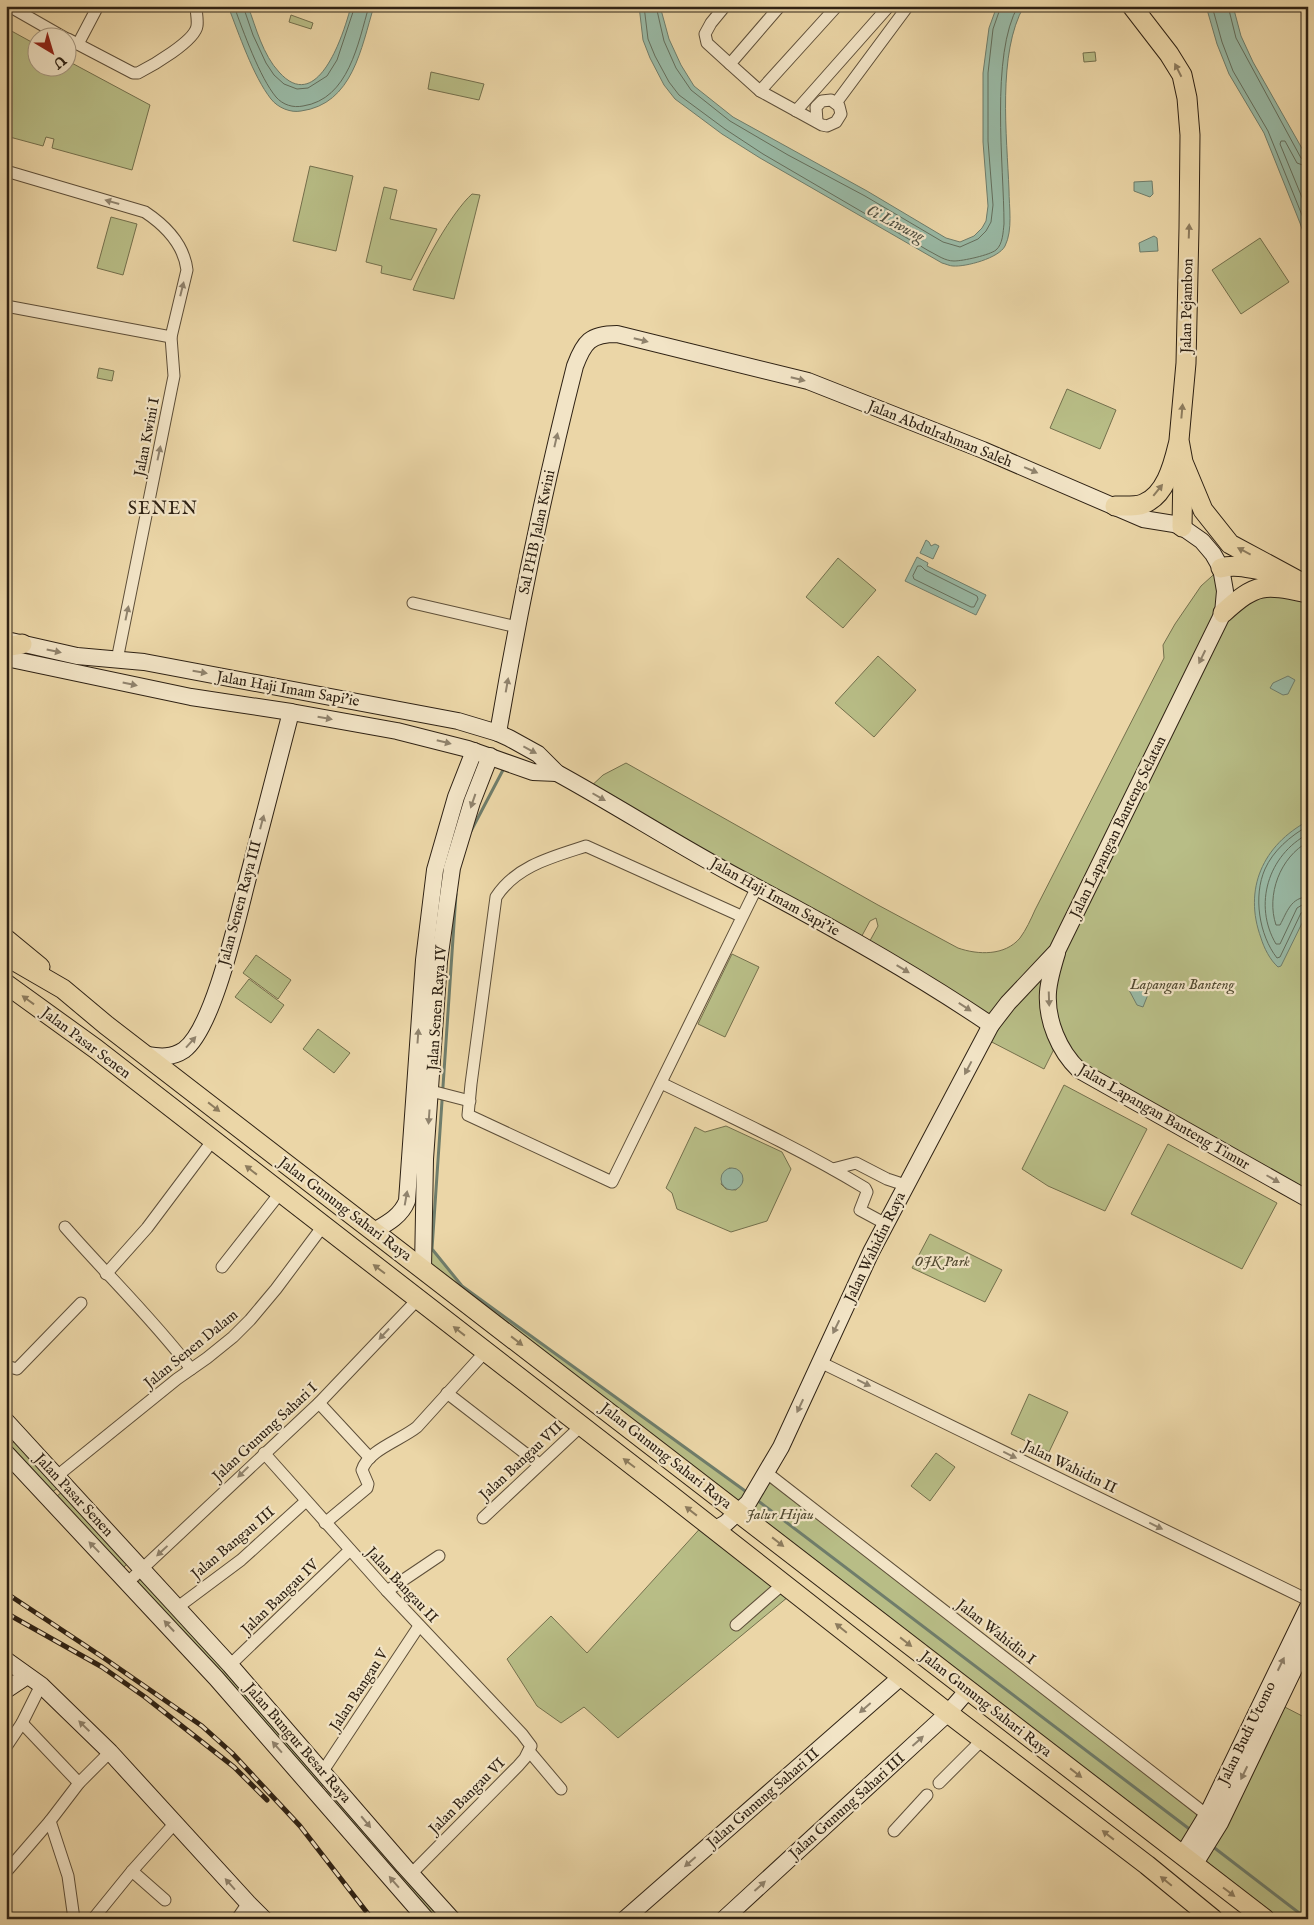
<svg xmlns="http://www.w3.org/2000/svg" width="1314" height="1925" font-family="'IM FELL English',serif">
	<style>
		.green { fill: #b8bd86; stroke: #74704d; fill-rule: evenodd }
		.water { fill: #99b9a5; stroke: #6f7d6b }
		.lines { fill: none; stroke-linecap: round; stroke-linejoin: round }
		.shore { stroke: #646e5c; stroke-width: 1 }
		.stream { stroke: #6f7d6b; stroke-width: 3 }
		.street-casing { stroke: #5e4f39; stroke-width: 13 }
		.secondary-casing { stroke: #2f2214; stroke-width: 18 }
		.primary-casing { stroke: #2f2214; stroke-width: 21 }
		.street { stroke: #f2e4c6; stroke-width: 11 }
		.secondary { stroke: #f2e4c6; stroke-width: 16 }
		.primary { stroke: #ebd6a7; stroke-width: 19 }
		.rail-casing { stroke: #2f2214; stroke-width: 5 }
		.rail { stroke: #f2e4c6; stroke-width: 3; stroke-dasharray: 9; stroke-linecap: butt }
		.oneway { fill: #8d7c5e }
		.oneway2 { fill: #90836d }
		.labels { text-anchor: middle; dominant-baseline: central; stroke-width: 4.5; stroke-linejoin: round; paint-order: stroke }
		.street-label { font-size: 15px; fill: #2f2214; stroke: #f2e4c6 }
		.park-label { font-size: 15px; font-style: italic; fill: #514930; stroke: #f2e4c6 }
		.water-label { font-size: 16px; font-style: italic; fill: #4f4f40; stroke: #f2e4c6 }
		.quarter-label { font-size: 18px; letter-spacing: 1px; fill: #2f2214; stroke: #f2e4c6 }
	</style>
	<rect width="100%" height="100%" fill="#ebd6a7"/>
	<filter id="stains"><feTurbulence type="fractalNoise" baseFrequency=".004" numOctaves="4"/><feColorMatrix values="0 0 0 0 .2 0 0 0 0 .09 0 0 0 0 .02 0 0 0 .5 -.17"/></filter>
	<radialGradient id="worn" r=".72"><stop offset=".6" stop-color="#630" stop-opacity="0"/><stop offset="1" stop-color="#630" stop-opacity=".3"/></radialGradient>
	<!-- green -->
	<g class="green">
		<polygon points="291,15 313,23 311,29 289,22"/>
		<polygon points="6,28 37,45 38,68 68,68 68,61 150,105 132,170 52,148 54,139 46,137 43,146 6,136"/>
		<polygon points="1095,52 1096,61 1084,62 1083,53"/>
		<polygon points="431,72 484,84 479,100 428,89"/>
		<polygon points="310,166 353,176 336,251 293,241"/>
		<polygon points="384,187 397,190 390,219 437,229 411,280 381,273 382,266 366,262"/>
		<path d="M472 194 480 195 454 299 413 290C423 264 452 212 472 194Z"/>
		<polygon points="111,217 137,224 123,275 97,268"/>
		<polygon points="1260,238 1289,282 1241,314 1212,270"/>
		<polygon points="99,368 114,371 112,381 97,378"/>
		<polygon points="1067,389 1116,410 1100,449 1050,428"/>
		<polygon points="838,558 876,590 843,628 806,597"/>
		<path d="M1221 568 1225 591 1241 597 1308 593V1199L1079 1070 1057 1043 1044 1069 984 1038 991 1025 866 948 878 926 876 918 870 921 858 943 587 790 603 775 626 763 878 905 958 948C978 955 1005 956 1020 938 1026 930 1031 919 1035 910L1164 658 1163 645 1175 624 1201 586Z"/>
		<polygon points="878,656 916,690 874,737 835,703"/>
		<polygon points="732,954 759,967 725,1037 698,1024"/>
		<polygon points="256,955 291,980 278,999 243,973"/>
		<polygon points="249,979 284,1005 271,1023 235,997"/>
		<polygon points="318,1029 350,1053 334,1073 303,1049"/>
		<polygon points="1064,1085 1147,1129 1105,1211 1048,1186 1022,1169"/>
		<path d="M726 1126 782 1152 791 1169 767 1221 731 1232 677 1209 672 1193 666 1188 695 1127 705 1132ZM729 1168 736 1169 743 1181 736 1190 726 1189 721 1184Z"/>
		<polygon points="1168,1144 1277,1203 1242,1269 1131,1214"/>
		<polygon points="930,1234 1002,1270 985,1302 912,1268"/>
		<polygon points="423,1247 432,1249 462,1286 752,1496 767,1473 1207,1815 1182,1856 423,1268"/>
		<polygon points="1029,1394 1068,1412 1049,1452 1011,1434"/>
		<polygon points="17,1439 59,1487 51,1493 10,1445"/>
		<polygon points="936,1453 955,1467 930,1501 911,1486"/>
		<polygon points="63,1491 129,1562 123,1568 56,1497"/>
		<polygon points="705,1523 794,1592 618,1738 584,1707 561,1723 537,1706 507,1659 551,1616 587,1653"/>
		<polygon points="144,1577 327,1782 320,1788 138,1582"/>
		<polygon points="1277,1703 1308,1719 1308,1918 1298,1912 1307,1919 1280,1919 1276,1916 1274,1919 1194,1865"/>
		<polygon points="331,1787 444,1919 434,1919 325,1793"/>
	</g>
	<!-- water -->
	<g class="water">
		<path d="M228 6H248C256 28 263 55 279 72 318 116 344 33 351 6H374C361 48 353 104 301 111 291 113 278 108 271 99 253 76 239 34 228 6Z"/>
		<path d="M639 6H660L669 39 681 65 694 86 733 117 867 191 946 238 960 242 974 236 982 228 986 221 988 206 983 142V73L989 28 997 6H1024C997 53 1007 137 1009 190 1009 207 1013 230 1005 246 999 258 966 267 953 266 950 266 946 264 942 263L760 158 722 134 675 99 664 85 650 58 643 40Z"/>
		<polygon points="1206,6 1233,6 1241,36 1253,62 1308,159 1308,246 1300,223 1264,133 1229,74 1217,44"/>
		<polygon points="1152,181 1153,194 1150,197 1134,191 1134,182"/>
		<polygon points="1154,236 1157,238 1158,251 1140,252 1139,243"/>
		<polygon points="926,540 929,542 931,546 935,544 939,546 933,559 920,553"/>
		<polygon points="917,557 928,563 927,566 986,595 976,615 905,581"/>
		<polygon points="1288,676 1295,680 1288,694 1283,695 1270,688 1273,683"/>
		<path d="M1308 821V911L1281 966 1278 967C1270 960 1264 948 1261 938 1243 889 1263 845 1308 821Z"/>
		<polygon points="1132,983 1147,988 1149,992 1143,1007 1137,1005 1129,990"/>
		<circle cx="732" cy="1179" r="11"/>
	</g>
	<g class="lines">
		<!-- shore -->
		<g class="shore">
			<path d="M234 6C243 31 260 78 276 97 283 105 293 108 303 106 349 99 358 43 369 6"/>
			<polyline points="243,6 253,35 266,63 274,75 284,84 297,89 308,88 327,76 337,60 355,6"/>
			<path d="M644 6 648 39 655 56 669 82 679 95 725 129 763 154 929 251C937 255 945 261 954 261 963 261 990 255 996 250 1003 244 1003 232 1004 224 1004 167 990 55 1018 6"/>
			<polyline points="656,6 664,41 676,68 691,90 730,121 788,155 865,196 943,242 960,247 978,239 986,231 991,222 993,205 988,141 988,73 993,29 1001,6"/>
			<polyline points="1212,6 1222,42 1233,71 1268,131 1308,230"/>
			<polyline points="1228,6 1236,38 1301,158 1308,161"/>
			<polyline points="1308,167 1297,163 1285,141 1281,141 1280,144 1308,212"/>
			<polygon points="918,566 921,566 925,570 977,596 978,599 974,607 971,607 914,579 913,576"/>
			<path d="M1308 826C1290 836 1273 851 1265 869 1253 896 1259 935 1277 958L1280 957 1301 913 1308 910"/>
			<path d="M1308 834C1268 855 1253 905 1276 944H1280L1297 908 1302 905 1308 904"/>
			<path d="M1308 842C1280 857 1266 895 1276 925H1280C1287 912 1291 897 1308 897"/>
		</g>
		<!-- stream -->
		<g class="stream">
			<polyline points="471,831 503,770"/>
			<polyline points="456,894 432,1249 462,1286 748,1493"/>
			<polyline points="757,1500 1192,1831"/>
			<polyline points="1212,1846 1307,1919"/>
		</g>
		<defs>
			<g id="street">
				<polyline points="9,6 65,38"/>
				<polyline points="725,6 711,23 705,34 707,43 730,64"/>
				<polyline points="780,6 730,64 760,91 822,125 827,126 836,122 841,114 839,106 831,100 822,101 816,107 817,121"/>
				<path d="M68 39 133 73H138C152 66 195 41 197 26 198 20 196 12 196 6"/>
				<polyline points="78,44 98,6"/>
				<polyline points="760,91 837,6"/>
				<polyline points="836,103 908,6"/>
				<polyline points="796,111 889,6"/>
				<path d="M6 171 145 212C166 226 184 245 187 270L171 337 174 376 117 660"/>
				<polyline points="6,306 171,337"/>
				<polyline points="413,603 517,627"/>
				<path d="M741 916 586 846C552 857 516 866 496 897L471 1084 468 1115 612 1182 757 887"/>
				<path d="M661 1083C729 1116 799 1148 865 1188L867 1192 860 1210 886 1224"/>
				<polyline points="431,1091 470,1101"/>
				<polyline points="833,1169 856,1163 887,1179 905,1185"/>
				<path d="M65 1227C107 1275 153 1319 191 1369"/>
				<polyline points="222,1267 280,1193"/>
				<polyline points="106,1274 147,1228 213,1140"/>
				<polyline points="820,1362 1308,1600"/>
				<polyline points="6,1366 17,1369 81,1303"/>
				<polyline points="447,1393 539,1464"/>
				<polyline points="319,1403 370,1458"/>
				<polyline points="264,1453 387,1591 522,1734 531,1746 525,1758 518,1766 411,1874"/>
				<polyline points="767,1473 1207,1815"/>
				<polyline points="57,1476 177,1379 207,1358 233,1337 250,1320 276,1289 323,1226"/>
				<polyline points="483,1518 580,1427"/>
				<path d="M325 1523 367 1488 368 1484 362 1470C368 1450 401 1440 417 1427L485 1352"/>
				<polyline points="127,1583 319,1403 418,1299"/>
				<polyline points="387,1591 439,1556"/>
				<polyline points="178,1607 241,1560 306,1501"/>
				<polyline points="736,1625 784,1583"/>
				<polyline points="230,1665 350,1550"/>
				<polyline points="22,1723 79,1783"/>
				<polyline points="6,1747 22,1723 41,1685"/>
				<polyline points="529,1751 561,1789"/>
				<polyline points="323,1771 419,1626"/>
				<polyline points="939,1783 983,1739"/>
				<polyline points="50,1821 68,1876 74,1919"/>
				<polyline points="894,1831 927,1795"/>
				<polyline points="132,1871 165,1900"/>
				<polyline points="6,1872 50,1821 79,1783 110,1752"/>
				<polyline points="93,1919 132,1871 175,1823"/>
				<polyline points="237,1919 248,1903"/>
			</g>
			<g id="secondary">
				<path d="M11 641 77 656 144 662 458 721 498 733 509 738 538 754 557 773C619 807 679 846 741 879 827 924 911 971 991 1025"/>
				<polyline points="6,658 191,697 291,712 397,731 468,749 533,772 557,773"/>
				<path d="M498 733C519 610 544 488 575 366 584 342 590 334 617 334L808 381 983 450 1143 519 1174 524 1182 527 1202 541 1213 554 1221 568 1225 591 1223 613 1057 951 1008 1003 991 1025 871 1252 781 1447 748 1503 726 1523 714 1530"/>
				<path d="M1057 953C1053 966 1049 979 1048 992 1046 1020 1059 1051 1079 1070L1308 1199"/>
				<path d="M147 1055C160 1057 172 1058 184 1050 215 1027 239 910 250 870 264 817 277 764 291 712"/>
				<path d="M374 1231C388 1223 401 1216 407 1201L424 960 435 870 456 797 474 751"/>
				<polyline points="423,1268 425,1159 439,961 452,868 472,802 490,756"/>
				<polyline points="6,1421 230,1665 404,1866 452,1919"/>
				<polyline points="6,1453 216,1678 426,1919"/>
				<polyline points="6,1660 41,1685 110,1752 248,1903 264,1919"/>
				<polyline points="6,1690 27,1676"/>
				<polyline points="1182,1856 1207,1815 1308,1607"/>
				<polyline points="1194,1865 1220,1823 1308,1640"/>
				<polyline points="625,1919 902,1676"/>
				<polyline points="724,1919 948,1713 968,1690"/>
			</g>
			<g id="primary">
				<polyline points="1132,6 1169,54 1182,75 1187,98 1190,135 1189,228 1186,363 1179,440 1183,462 1203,510 1230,544 1308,586"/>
				<path d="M1115 506C1124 506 1135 507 1143 504 1165 496 1173 466 1178 445"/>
				<polyline points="1182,527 1183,468"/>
				<path d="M1221 568C1237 563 1256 570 1273 572"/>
				<path d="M1223 613C1257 582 1264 584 1308 593"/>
				<polyline points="6,647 22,644"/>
				<polyline points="6,939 40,967"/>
				<polyline points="6,956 63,989 106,1025 1265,1919"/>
				<polyline points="6,984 96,1049 668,1493 948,1713 1147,1865 1213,1919"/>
			</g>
		</defs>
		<!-- street casing -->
		<use href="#street" class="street-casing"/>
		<!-- secondary casing -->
		<use href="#secondary" class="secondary-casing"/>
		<!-- primary casing -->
		<use href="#primary" class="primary-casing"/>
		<!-- street -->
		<use href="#street" class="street"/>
		<!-- secondary -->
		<use href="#secondary" class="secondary"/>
		<!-- primary -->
		<use href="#primary" class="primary"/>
		<defs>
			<g id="rail">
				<polyline points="6,1593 101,1656 202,1726 232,1753 300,1826 372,1919"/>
				<polyline points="6,1613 102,1667 145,1697 234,1767 267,1800"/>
			</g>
		</defs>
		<!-- rail casing -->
		<use href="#rail" class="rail-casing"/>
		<!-- rail -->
		<use href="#rail" class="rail"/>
	</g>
	<!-- one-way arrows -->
	<defs><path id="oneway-solid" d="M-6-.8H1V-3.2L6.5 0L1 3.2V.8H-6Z" transform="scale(1.25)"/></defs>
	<g class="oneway">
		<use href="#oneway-solid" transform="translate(1178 70) rotate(-117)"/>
		<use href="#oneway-solid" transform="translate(1189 231) rotate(-88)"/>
		<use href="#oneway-solid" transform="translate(1182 411) rotate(-85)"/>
		<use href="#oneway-solid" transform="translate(1158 490) rotate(-51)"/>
		<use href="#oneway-solid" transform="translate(1244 551) rotate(-152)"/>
		<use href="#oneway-solid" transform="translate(28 1000) rotate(-144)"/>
		<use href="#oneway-solid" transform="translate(214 1107) rotate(38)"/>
		<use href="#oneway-solid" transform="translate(251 1170) rotate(-142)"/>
		<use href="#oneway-solid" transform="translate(379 1269) rotate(-143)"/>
		<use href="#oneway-solid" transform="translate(459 1331) rotate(-142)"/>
		<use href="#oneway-solid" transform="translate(517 1341) rotate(38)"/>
		<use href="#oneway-solid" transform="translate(629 1463) rotate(-143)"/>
		<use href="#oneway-solid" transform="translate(691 1511) rotate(-142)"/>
		<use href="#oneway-solid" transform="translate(778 1542) rotate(38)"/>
		<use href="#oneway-solid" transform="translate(841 1628) rotate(-141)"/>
		<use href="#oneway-solid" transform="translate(906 1642) rotate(38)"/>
		<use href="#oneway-solid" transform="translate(1076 1773) rotate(38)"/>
		<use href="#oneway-solid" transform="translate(1108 1835) rotate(-142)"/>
		<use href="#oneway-solid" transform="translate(1166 1881) rotate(-141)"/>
		<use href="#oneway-solid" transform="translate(1229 1892) rotate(37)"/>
	</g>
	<g class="oneway2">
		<use href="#oneway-solid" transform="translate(112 202) rotate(-164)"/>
		<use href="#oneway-solid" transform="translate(182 289) rotate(-76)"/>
		<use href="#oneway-solid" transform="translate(641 340) rotate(14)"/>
		<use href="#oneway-solid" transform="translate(798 379) rotate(14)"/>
		<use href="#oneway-solid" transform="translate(556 440) rotate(-77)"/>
		<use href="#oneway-solid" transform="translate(159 453) rotate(-78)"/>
		<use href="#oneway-solid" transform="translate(1031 470) rotate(23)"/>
		<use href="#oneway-solid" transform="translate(127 613) rotate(-78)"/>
		<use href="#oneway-solid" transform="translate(54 651) rotate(12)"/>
		<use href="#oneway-solid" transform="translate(1202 657) rotate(116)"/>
		<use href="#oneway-solid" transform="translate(200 672) rotate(10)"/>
		<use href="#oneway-solid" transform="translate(130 684) rotate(12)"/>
		<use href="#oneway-solid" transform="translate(507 685) rotate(-80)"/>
		<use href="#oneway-solid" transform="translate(325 718) rotate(10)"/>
		<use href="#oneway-solid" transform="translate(444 742) rotate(14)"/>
		<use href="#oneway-solid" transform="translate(530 750) rotate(28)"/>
		<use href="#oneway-solid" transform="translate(599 797) rotate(30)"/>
		<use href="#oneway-solid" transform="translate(473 801) rotate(109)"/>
		<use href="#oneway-solid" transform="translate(262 822) rotate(-75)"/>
		<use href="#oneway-solid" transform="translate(903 969) rotate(31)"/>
		<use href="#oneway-solid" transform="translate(1049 999) rotate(88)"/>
		<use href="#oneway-solid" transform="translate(965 1007) rotate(33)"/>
		<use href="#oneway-solid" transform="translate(418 1036) rotate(-86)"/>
		<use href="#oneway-solid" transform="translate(191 1042) rotate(-48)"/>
		<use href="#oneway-solid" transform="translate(968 1068) rotate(118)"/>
		<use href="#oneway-solid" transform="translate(429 1117) rotate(94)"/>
		<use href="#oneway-solid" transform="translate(1273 1179) rotate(30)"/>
		<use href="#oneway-solid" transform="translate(406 1198) rotate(-80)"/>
		<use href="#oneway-solid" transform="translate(836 1327) rotate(116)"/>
		<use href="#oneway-solid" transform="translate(384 1334) rotate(133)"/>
		<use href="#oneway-solid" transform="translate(864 1383) rotate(26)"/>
		<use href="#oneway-solid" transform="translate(800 1406) rotate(115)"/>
		<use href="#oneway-solid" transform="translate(1010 1455) rotate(26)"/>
		<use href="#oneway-solid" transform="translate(243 1472) rotate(136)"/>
		<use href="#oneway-solid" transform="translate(1156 1526) rotate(26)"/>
		<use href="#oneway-solid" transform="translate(94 1547) rotate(-134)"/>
		<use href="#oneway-solid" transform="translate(162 1551) rotate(137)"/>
		<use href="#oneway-solid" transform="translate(169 1626) rotate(-133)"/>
		<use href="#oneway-solid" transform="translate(1281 1664) rotate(-64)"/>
		<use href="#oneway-solid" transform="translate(865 1708) rotate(139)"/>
		<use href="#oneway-solid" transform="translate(84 1726) rotate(-136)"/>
		<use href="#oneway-solid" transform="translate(918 1741) rotate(-42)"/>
		<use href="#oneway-solid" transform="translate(277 1747) rotate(-131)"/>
		<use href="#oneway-solid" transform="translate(1244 1773) rotate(116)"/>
		<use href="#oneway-solid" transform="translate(366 1822) rotate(50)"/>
		<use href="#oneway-solid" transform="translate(690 1862) rotate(139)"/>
		<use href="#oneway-solid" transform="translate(394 1882) rotate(-131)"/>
		<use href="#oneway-solid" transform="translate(230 1884) rotate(-132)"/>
		<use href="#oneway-solid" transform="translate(760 1886) rotate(-42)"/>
	</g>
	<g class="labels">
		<!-- street labels -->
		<g class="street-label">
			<text transform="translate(1187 306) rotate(-89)">Jalan Pejambon</text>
			<text transform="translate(940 434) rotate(22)">Jalan Abdulrahman Saleh</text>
			<text transform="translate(147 437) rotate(-79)">Jalan Kwini I</text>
			<text transform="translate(537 532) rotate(-78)">Sal PHB Jalan Kwini</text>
			<text transform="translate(288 689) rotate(10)">Jalan Haji Imam Sapi'ie</text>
			<text transform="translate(1118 827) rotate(-64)">Jalan Lapangan Banteng Selatan</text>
			<text transform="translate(775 897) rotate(29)">Jalan Haji Imam Sapi'ie</text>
			<text transform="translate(240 903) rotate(-75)">Jalan Senen Raya III</text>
			<text transform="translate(437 1008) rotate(-86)">Jalan Senen Raya IV</text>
			<text transform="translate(86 1043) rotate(37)">Jalan Pasar Senen</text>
			<text transform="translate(1164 1117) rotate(30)">Jalan Lapangan Banteng Timur</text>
			<text transform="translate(345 1209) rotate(37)">Jalan Gunung Sahari Raya</text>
			<text transform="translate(875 1247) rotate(-64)">Jalan Wahidin Raya</text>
			<text transform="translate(191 1349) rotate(-39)">Jalan Senen Dalam</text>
			<text transform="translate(265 1432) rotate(-43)">Jalan Gunung Sahari I</text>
			<text transform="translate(666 1456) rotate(38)">Jalan Gunung Sahari Raya</text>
			<text transform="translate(521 1461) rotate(-43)">Jalan Bangau VII</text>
			<text transform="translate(1070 1467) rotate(26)">Jalan Wahidin II</text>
			<text transform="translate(74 1495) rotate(47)">Jalan Pasar Senen</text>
			<text transform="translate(233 1543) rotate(-40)">Jalan Bangau III</text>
			<text transform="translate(402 1585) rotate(47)">Jalan Bangau II</text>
			<text transform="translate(280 1597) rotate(-44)">Jalan Bangau IV</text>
			<text transform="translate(996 1632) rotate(38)">Jalan Wahidin I</text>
			<text transform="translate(359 1690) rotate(-57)">Jalan Bangau V</text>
			<text transform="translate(986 1704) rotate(38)">Jalan Gunung Sahari Raya</text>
			<text transform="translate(1247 1733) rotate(-64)">Jalan Budi Utomo</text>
			<text transform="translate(298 1743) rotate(49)">Jalan Bungur Besar Raya</text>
			<text transform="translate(467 1796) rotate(-45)">Jalan Bangau VI</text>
			<text transform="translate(763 1798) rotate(-41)">Jalan Gunung Sahari II</text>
			<text transform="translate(847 1806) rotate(-42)">Jalan Gunung Sahari III</text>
		</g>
		<!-- park labels -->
		<g class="park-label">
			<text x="1182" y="984">Lapangan Banteng</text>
			<text x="942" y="1261">OJK Park</text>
			<text x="780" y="1514">Jalur Hijau</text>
		</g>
		<!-- water labels -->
		<g class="water-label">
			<text transform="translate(895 224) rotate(27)">Ci Liwung</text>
		</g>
		<!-- quarter labels -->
		<g class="quarter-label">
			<text x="163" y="509">SENEN</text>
		</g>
	</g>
	<!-- margin -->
	<rect width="1314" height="1925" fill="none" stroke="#ebd6a7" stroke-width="25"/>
	<rect x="8" y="8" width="1299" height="1910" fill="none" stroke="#2f2214" stroke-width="2.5"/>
	<rect x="12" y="12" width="1289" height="1900" fill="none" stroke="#2f2214"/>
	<!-- north arrow -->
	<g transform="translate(52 52) rotate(142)"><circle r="24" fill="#f2e4c6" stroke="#a4967f"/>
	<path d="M0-4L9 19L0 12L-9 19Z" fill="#8f2418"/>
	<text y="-8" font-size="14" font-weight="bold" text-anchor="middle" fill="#2f2214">U</text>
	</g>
	<rect width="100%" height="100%" filter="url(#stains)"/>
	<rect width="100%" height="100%" fill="url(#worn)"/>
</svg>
